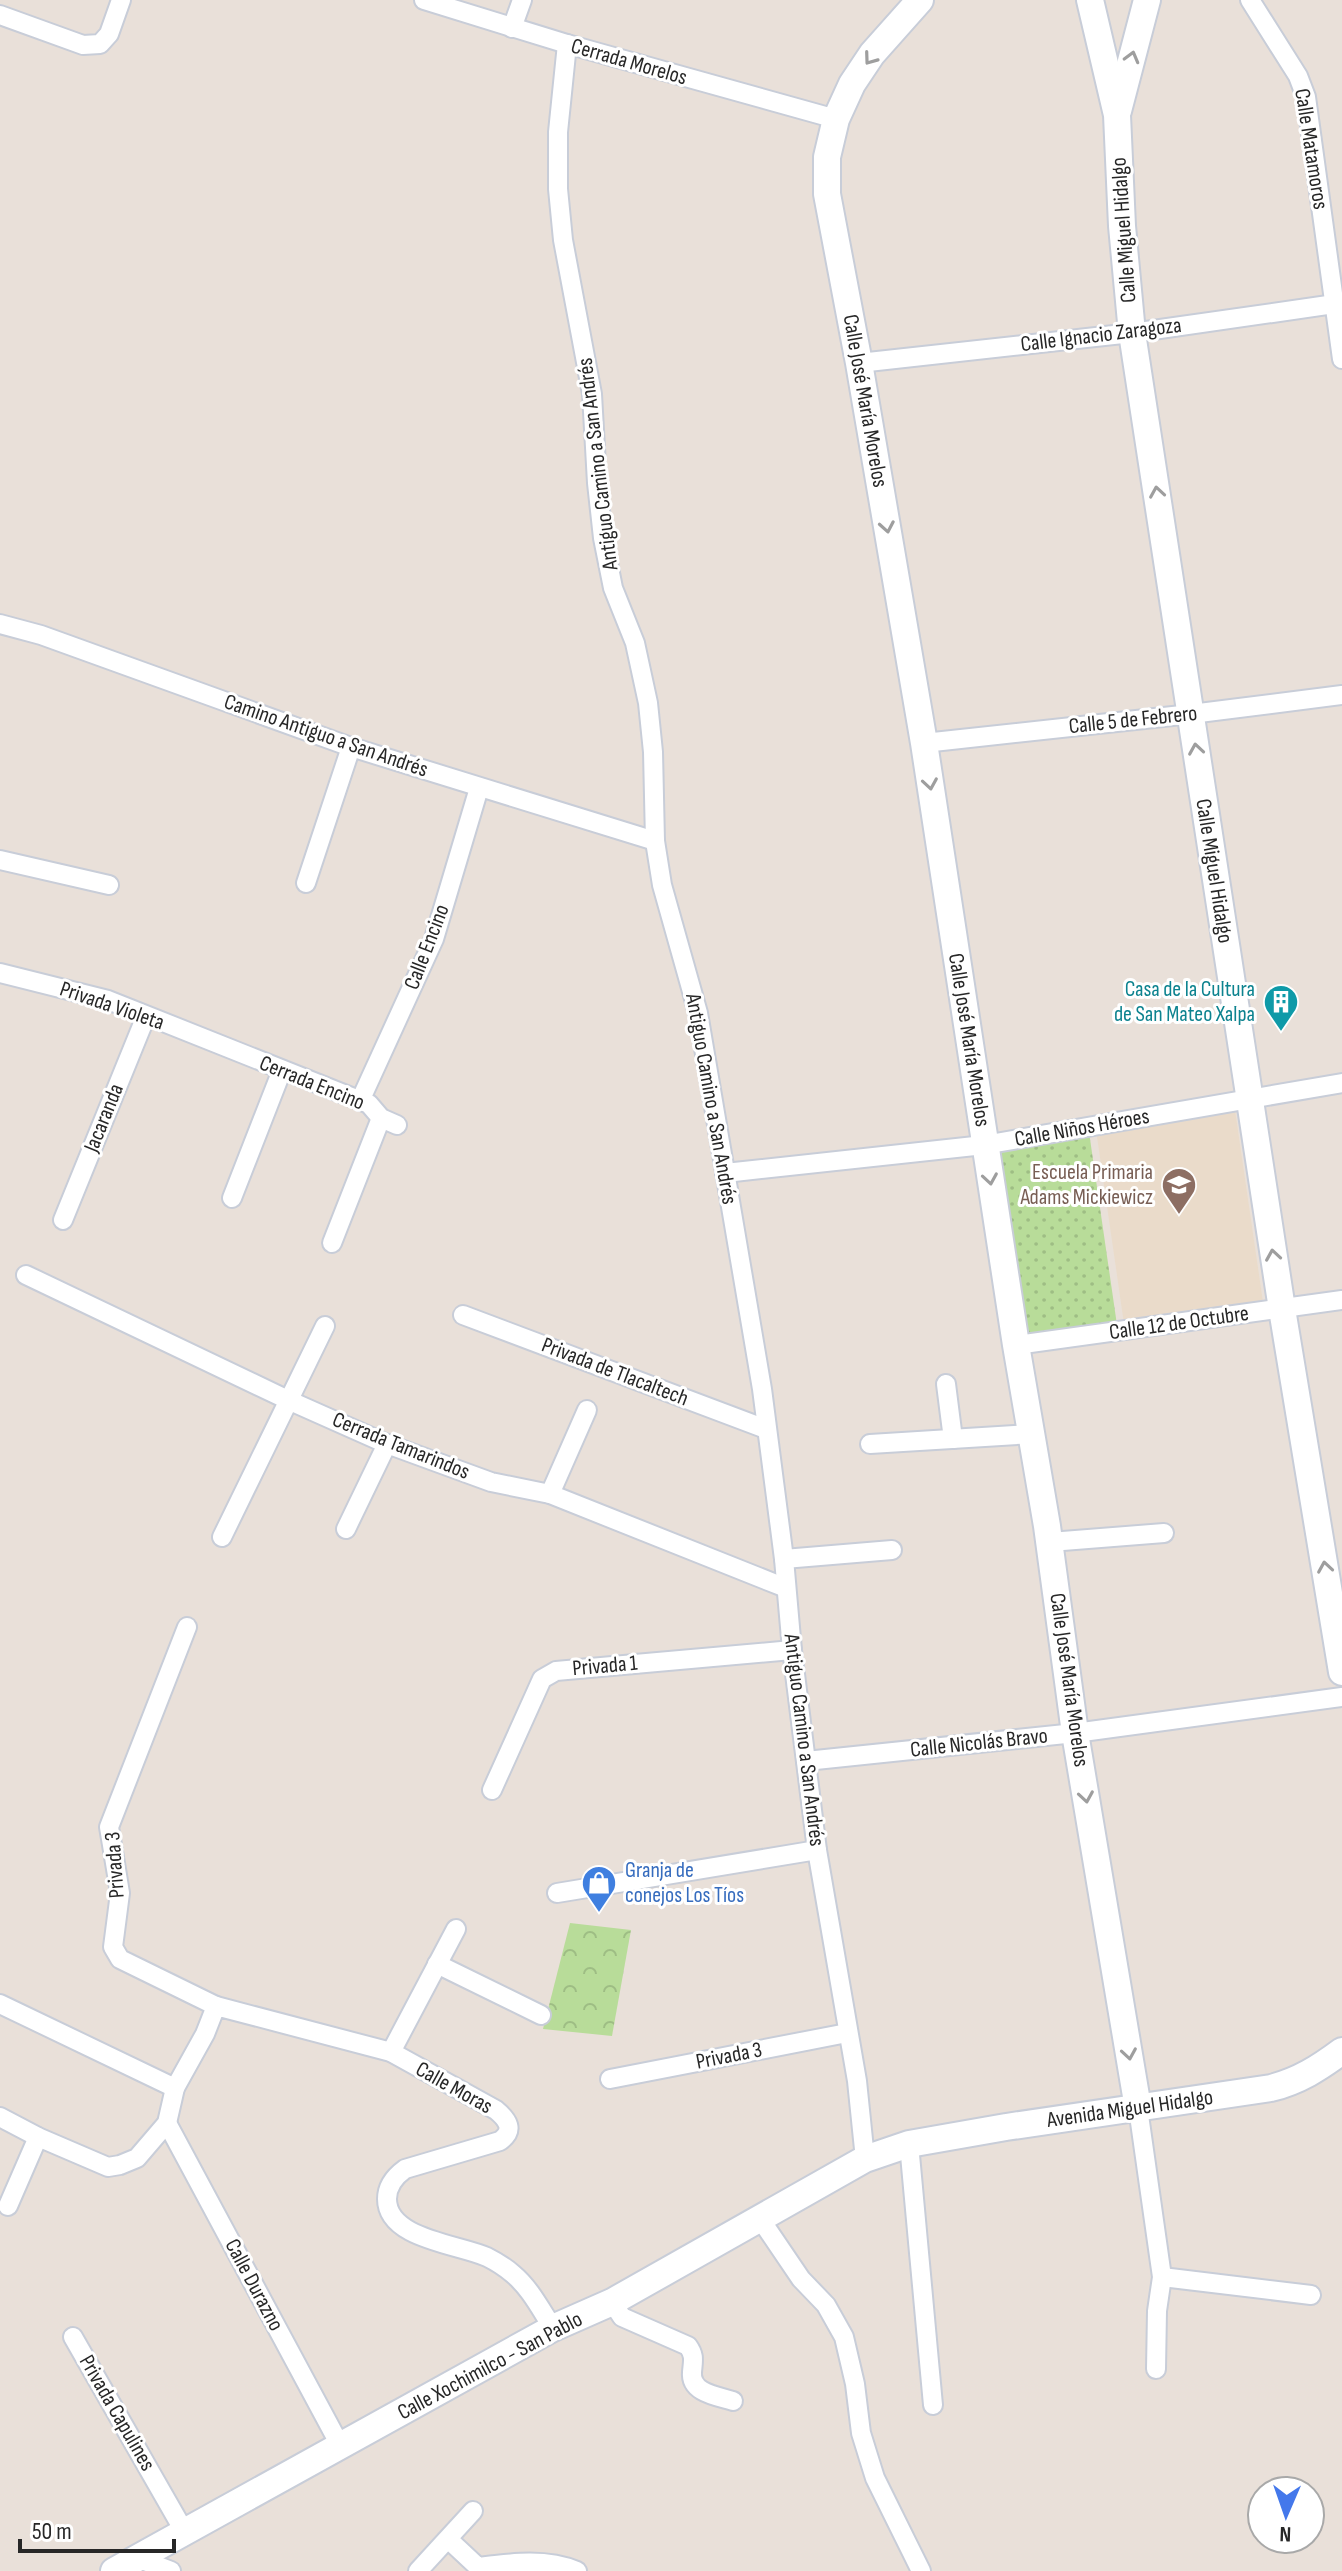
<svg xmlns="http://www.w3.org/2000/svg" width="1342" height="2571" font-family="'Sofia Sans Condensed',sans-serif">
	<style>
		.education { fill: #eadbca }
		.forest { fill: url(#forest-crowns) }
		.park { fill: url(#park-dots) }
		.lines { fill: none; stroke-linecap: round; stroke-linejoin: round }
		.minor-casing { stroke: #c8cdd8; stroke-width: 22 }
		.secondary-casing { stroke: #c8cdd8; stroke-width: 30 }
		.minor { stroke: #fff; stroke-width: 18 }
		.secondary { stroke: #fff; stroke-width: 26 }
		.oneway { stroke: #9e9e9e }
		.labels { text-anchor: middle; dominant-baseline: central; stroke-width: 6; stroke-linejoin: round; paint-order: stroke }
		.street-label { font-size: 22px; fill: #272727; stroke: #fff }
		.culture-label { font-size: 22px; fill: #0d838f; stroke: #fff; text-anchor: end }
		.education-label { font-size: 22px; fill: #785e54; stroke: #fff; text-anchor: end }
		.shop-label { font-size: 22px; fill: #366cbe; stroke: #fff; text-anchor: start }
	</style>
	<defs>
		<pattern id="forest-crowns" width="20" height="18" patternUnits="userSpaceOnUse" patternTransform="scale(2)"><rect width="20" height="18" fill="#b8dc99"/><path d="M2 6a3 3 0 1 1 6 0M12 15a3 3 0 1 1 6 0" fill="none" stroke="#9ebd84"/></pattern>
		<pattern id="park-dots" width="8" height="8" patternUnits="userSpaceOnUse" patternTransform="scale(2)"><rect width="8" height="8" fill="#b8dc99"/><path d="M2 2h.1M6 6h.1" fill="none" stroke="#9ebd84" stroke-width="1.8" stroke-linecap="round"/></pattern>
	</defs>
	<rect width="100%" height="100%" fill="#e9e0d9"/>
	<!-- education -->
	<polygon class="education" points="1235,1110 1263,1302 1124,1324 1096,1130"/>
	<!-- forest -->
	<polygon class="forest" points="570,1923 631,1930 612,2036 543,2029"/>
	<!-- park -->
	<polygon class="park" points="1089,1132 1117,1325 1025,1340 996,1144"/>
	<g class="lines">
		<defs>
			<g id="minor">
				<polyline points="424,0 567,44 836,119"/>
				<polyline points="1250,0 1298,76 1306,97 1342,359"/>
				<polyline points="0,15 83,45 100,44 109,34 121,0"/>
				<polyline points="512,28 522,0"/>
				<polyline points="567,44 558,132 558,189 563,240 592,394 597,483 603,538 613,588 635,643 648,703 653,752 655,841 662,885 698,1013 762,1389 784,1559 792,1650 817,1850 857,2081 865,2159"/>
				<polyline points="859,363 1132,333 1342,303"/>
				<polyline points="0,624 41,635 351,747 655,841"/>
				<polyline points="924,743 1191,714 1342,695"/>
				<polyline points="0,860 109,885"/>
				<polyline points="306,883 351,747"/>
				<polyline points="0,973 108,1000 369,1104 381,1118 397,1125"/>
				<polyline points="360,1101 434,939 479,788"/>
				<polyline points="725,1173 984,1145 1342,1083"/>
				<polyline points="232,1198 282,1070"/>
				<polyline points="63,1220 146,1016"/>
				<polyline points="332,1243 381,1118"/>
				<polyline points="26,1275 288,1400 387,1444 491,1482 550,1494 786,1588"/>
				<polyline points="463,1315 766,1429"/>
				<polyline points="1016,1345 1342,1300"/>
				<polyline points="946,1384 953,1439"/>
				<polyline points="870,1444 1032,1434"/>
				<polyline points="550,1494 587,1410"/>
				<polyline points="346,1529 387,1444"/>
				<polyline points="222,1537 325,1326"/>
				<polyline points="1050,1542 1164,1533"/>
				<polyline points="784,1559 892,1550"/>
				<polyline points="187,1627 109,1827 120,1893 113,1947 120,1959 216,2006"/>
				<polyline points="806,1761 1075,1733 1342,1697"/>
				<polyline points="492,1790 542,1679 556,1671 792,1650"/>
				<polyline points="557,1893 817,1850"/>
				<polyline points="437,1964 541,2015"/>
				<polyline points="0,2004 175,2088"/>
				<polyline points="391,2052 456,1929"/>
				<polyline points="610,2079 847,2033"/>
				<polyline points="1138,2108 1162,2277 1157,2311 1156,2369"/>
				<path d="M0 2117 38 2137 108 2167 120 2165 137 2158 167 2123 175 2088 205 2034 216 2006 391 2052 496 2110C508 2120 515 2130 500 2141L405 2169C394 2177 387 2186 387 2199 387 2239 458 2244 487 2257 495 2261 506 2268 513 2274 530 2288 541 2310 553 2328"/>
				<polyline points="167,2123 341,2447"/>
				<polyline points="909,2144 933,2405"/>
				<polyline points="8,2206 38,2137"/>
				<polyline points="759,2217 801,2279 826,2305 844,2337 855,2384 861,2433 875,2478 921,2571"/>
				<polyline points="1162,2277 1311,2295"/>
				<path d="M612 2302 622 2317 688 2346C695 2356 693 2360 692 2372 690 2393 717 2396 733 2401"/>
				<polyline points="73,2337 184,2531"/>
				<path d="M449 2540 478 2567C511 2563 545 2558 577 2571"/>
				<polyline points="137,2558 171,2571"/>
				<polyline points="418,2571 473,2511"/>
			</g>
			<g id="secondary">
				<polyline points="920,0 872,54 852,84 836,119 827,157 827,194 859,363 924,743 1016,1345 1047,1526 1075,1733 1138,2108"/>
				<polyline points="1090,0 1117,115 1122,226 1132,333 1282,1309 1342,1672"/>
				<polyline points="1118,111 1147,0"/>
				<path d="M114 2571 553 2328 612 2302 865 2159 909 2144 1006 2127 1271 2088C1299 2081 1319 2068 1342 2051"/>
			</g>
		</defs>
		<!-- minor casing -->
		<use href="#minor" class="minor-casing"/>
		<!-- secondary casing -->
		<use href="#secondary" class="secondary-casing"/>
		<!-- minor -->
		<use href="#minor" class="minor"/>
		<!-- secondary -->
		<use href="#secondary" class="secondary"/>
	</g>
	<!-- one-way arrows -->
	<defs><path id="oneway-chevron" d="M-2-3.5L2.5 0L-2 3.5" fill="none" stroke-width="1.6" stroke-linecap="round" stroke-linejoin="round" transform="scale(2)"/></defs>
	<g class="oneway">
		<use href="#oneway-chevron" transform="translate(1132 57) rotate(-75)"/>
		<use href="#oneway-chevron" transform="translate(870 59) rotate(126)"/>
		<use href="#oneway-chevron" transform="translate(1157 492) rotate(-99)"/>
		<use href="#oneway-chevron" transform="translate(887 527) rotate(80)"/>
		<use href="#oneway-chevron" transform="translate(1196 749) rotate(-99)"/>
		<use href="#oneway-chevron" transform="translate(930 784) rotate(81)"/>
		<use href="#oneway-chevron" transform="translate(990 1179) rotate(81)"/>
		<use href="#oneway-chevron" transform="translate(1273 1255) rotate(-99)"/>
		<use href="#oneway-chevron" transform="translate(1325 1567) rotate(-99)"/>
		<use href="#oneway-chevron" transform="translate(1086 1797) rotate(81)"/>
		<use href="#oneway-chevron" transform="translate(1129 2054) rotate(81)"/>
	</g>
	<!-- icons -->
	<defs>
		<symbol id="building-pin" viewBox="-11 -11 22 30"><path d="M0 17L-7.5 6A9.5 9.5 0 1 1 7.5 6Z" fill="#0f9aa8" stroke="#fff"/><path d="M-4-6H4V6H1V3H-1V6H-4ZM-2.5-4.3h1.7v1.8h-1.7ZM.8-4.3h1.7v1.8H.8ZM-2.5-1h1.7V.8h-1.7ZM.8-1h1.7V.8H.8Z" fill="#fff"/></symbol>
		<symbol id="school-pin" viewBox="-11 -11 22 30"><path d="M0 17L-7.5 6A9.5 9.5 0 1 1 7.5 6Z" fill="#8d6e63" stroke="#fff"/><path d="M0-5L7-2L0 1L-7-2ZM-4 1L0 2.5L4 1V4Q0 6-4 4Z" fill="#fff"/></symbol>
		<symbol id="shop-pin" viewBox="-11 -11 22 30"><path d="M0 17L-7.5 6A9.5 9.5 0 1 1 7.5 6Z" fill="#3f7fe0" stroke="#fff"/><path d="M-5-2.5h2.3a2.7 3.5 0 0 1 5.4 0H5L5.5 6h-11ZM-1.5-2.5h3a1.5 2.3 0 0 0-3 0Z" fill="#fff"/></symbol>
	</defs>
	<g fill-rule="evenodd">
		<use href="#building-pin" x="1261" y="982" width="40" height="54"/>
		<use href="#school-pin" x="1159" y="1165" width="40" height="54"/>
		<use href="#shop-pin" x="579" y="1863" width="40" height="54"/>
	</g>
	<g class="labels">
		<!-- street labels -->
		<g class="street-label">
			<text transform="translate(629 62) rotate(16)">Cerrada Morelos</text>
			<text transform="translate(1311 149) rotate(81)">Calle Matamoros</text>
			<text transform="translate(1124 230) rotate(-94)">Calle Miguel Hidalgo</text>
			<text transform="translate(1101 335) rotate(-7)">Calle Ignacio Zaragoza</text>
			<text transform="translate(865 401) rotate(80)">Calle José María Morelos</text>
			<text transform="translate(598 464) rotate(-97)">Antiguo Camino a San Andrés</text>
			<text transform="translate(1133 720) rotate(-6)">Calle 5 de Febrero</text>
			<text transform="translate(326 736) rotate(19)">Camino Antiguo a San Andrés</text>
			<text transform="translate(1214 871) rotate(81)">Calle Miguel Hidalgo</text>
			<text transform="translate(427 947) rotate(-69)">Calle Encino</text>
			<text transform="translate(112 1006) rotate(19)">Privada Violeta</text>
			<text transform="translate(969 1040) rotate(81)">Calle José María Morelos</text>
			<text transform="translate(312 1083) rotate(22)">Cerrada Encino</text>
			<text transform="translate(711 1099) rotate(80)">Antiguo Camino a San Andrés</text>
			<text transform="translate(104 1118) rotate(-68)">Jacaranda</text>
			<text transform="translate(1082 1128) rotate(-10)">Calle Niños Héroes</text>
			<text transform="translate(1179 1323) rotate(-8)">Calle 12 de Octubre</text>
			<text transform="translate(615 1372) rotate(21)">Privada de Tlacaltech</text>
			<text transform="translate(401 1446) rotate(22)">Cerrada Tamarindos</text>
			<text transform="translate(605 1666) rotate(-5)">Privada 1</text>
			<text transform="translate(1069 1680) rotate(82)">Calle José María Morelos</text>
			<text transform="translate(804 1740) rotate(83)">Antiguo Camino a San Andrés</text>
			<text transform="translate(979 1743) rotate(-6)">Calle Nicolás Bravo</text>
			<text transform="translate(115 1865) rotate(-94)">Privada 3</text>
			<text transform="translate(729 2056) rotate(-11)">Privada 3</text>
			<text transform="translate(454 2088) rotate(29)">Calle Moras</text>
			<text transform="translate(1130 2109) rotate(-8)">Avenida Miguel Hidalgo</text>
			<text transform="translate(254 2285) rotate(62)">Calle Durazno</text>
			<text transform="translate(490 2366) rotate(-28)">Calle Xochimilco - San Pablo</text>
			<text transform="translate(117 2413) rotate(60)">Privada Capulines</text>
		</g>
		<!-- culture labels -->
		<g class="culture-label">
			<text x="1255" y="989">Casa de la Cultura<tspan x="1255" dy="25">de San Mateo Xalpa</tspan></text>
		</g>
		<!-- education labels -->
		<g class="education-label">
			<text x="1153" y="1172">Escuela Primaria<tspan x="1153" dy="25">Adams Mickiewicz</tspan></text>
		</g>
		<!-- shop labels -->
		<g class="shop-label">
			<text x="625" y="1870">Granja de<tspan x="625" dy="25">conejos Los Tíos</tspan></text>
		</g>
	</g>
	<!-- north arrow -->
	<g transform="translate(1286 2515) rotate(182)"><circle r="38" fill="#ffffff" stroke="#a9a9a9" stroke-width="2"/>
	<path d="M0-6L14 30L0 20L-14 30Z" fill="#4478eb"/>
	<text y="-12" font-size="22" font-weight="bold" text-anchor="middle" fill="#272727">N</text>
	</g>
	<!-- scale -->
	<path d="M20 2539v12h154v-12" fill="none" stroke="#272727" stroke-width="4"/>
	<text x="32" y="2539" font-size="24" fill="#272727" stroke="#ffffff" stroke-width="6" paint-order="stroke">50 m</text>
</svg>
